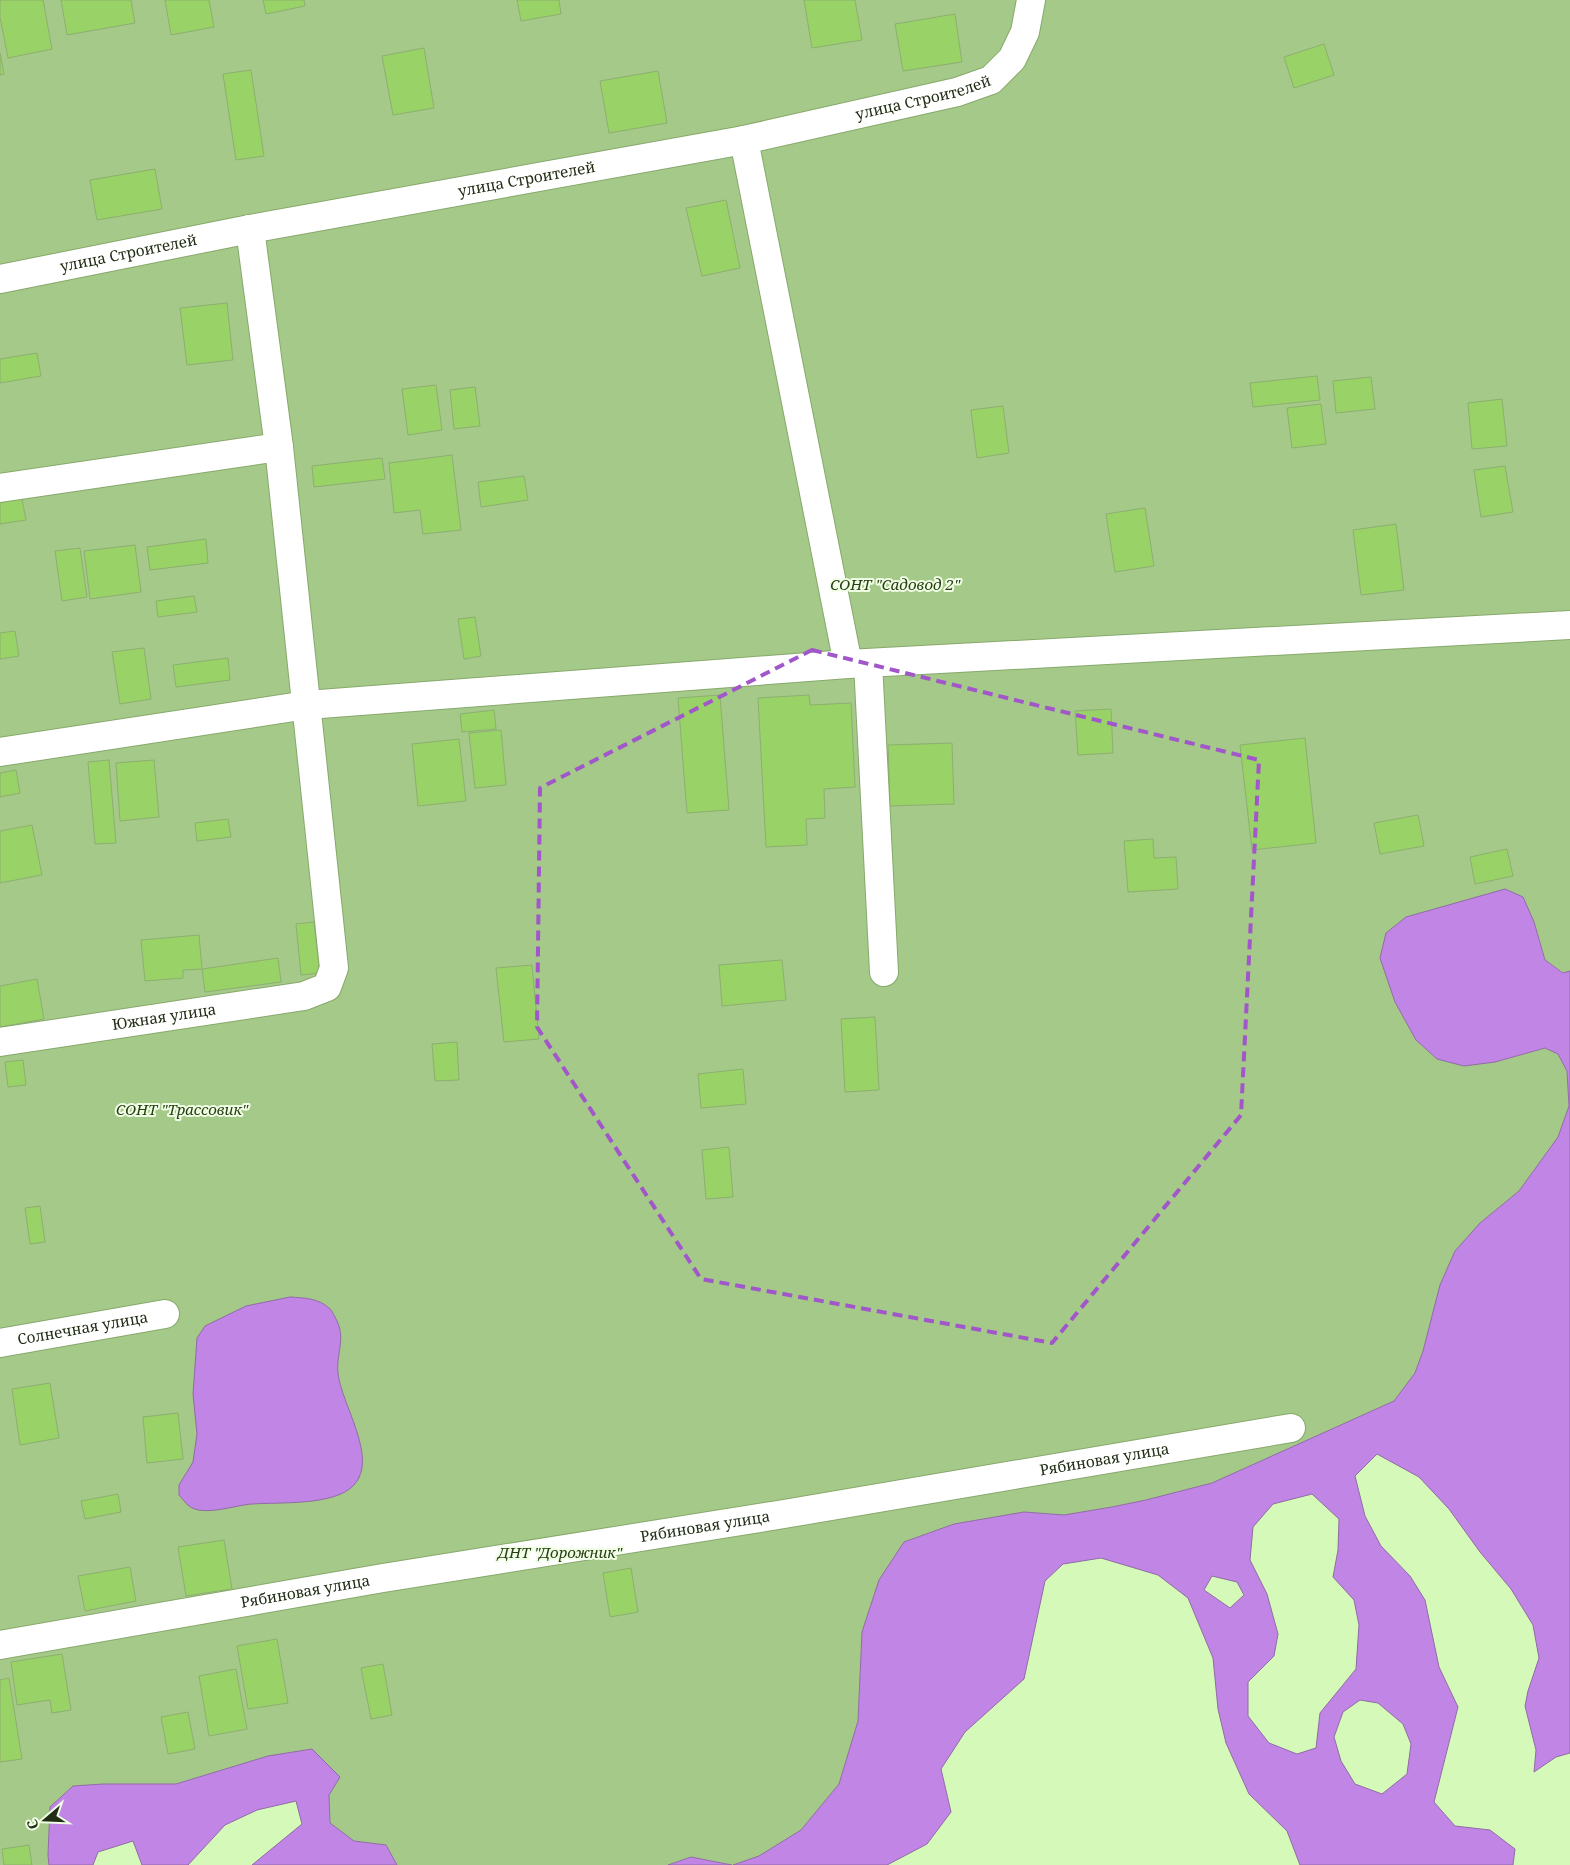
<svg xmlns="http://www.w3.org/2000/svg" width="1570" height="1865" font-family="'Noto Serif',serif">
<style>
.green{fill:#a5c988}
.water{fill:#c185e5;stroke:#916ba7;fill-rule:evenodd}
.building{fill:#99d267;stroke:#8daf71}
.lines{fill:none;stroke-linecap:round;stroke-linejoin:round}
.minor-casing{stroke:#87a96c;stroke-width:30}
.minor{stroke:#fff;stroke-width:28}
.marked{fill:none;stroke:#a157ca;stroke-width:4;stroke-dasharray:10 6;stroke-linejoin:round}
.labels{text-anchor:middle;stroke-width:4;stroke-linejoin:round;paint-order:stroke}
.street-label{font-size:15px;fill:#212e15;stroke:#effee4}
.park-label{font-size:15px;font-style:italic;fill:#283e13;stroke:#effee4}
</style>
<rect width="100%" height="100%" fill="#d4f9b8"/>
<!-- green -->
<path class="green" d="M0,0h1570v971l-6,2 -19,-13 -11,-38 -139,80 21,38 21,19 58,3 50,-14 13,6 9,17 2,35 -11,31 -39,54 -39,32 -57,128 -8,22 -21,28 -182,82 -66,17 -34,7 -48,8 -40,-3 -70,12 -50,18 -42,90 -4,89 -19,63 -38,46 -42,26 -26,9 -42,-8 -23,8h-271l-11,-20 -32,-4 -24,-18 -1,-28 -61,-39 -92,28h-73l-30,2 -23,21 -2,48 1,10h-49z"/>
<!-- water -->
<path class="water" d="M1505,889l18,8 11,25 11,38 18,13 7,-2v782l-14,4 -22,15 2,-22 -11,-44 3,-15 11,-33 -6,-33 -22,-36 -31,-37 -31,-43 -30,-32 -42,-23 -22,22 10,40 16,30 29,30 15,24 14,67 19,40 -24,95 21,24 35,4 25,19 -2,16h-213l-13,-34 -38,-37 -23,-51 -8,-34 -5,-51 -25,-60 -30,-23 -57,-17 -38,6 -18,17 -21,98 -59,53 -24,37 10,43 -24,32 -40,21h-154l26,-9 42,-26 38,-46 19,-63 4,-89 17,-52 25,-38 50,-18 70,-12 40,3 48,-8 34,-7 66,-17 182,-82 21,-28 8,-22 17,-66 15,-34 25,-28 39,-32 39,-54 11,-31 -2,-35 -9,-17 -13,-6 -50,14 -31,4 -27,-7 -21,-19 -21,-38 -15,-44 6,-25 20,-16zM1312,1494l27,25 -1,31 -5,27 21,23 5,25 -3,44 -36,44 -4,35 -19,6 -28,-11 -21,-27v-34l26,-26 4,-22 -11,-40 -17,-34 3,-33 20,-23zM1212,1576l25,6 7,13 -14,13 -26,-18zM1360,1700l18,3 25,21 8,20 -4,30 -25,20 -27,-10 -14,-23 -7,-24 9,-25z
M290,1297c14,1 28,1 39,11 3,2 4,6 6,9 12,21 1,35 3,56 3,31 41,85 16,112 -19,21 -74,17 -102,19 -16,1 -49,13 -63,2 -4,-3 -7,-8 -10,-11v-10l14,-23 4,-28 -4,-40 4,-56 8,-12 41,-20z
M312,1749l28,28 -11,18 1,28 24,18 32,4 11,20h-145l50,-41 -6,-23 -39,9 -32,15 -37,40h-46l-9,-24 -35,11 -5,13h-44l-1,-10 2,-48 23,-21 30,-2h73l92,-28z
M691,1857l41,8h-64z"/>
<!-- building -->
<path class="building" d="M0,0h43l9,49 -44,9 -8,-41z
M61,0h70l4,23 -68,12z
M165,0h44l5,27 -43,8z
M263,0h41l1,6 -39,8z
M517,0h42l2,14 -40,7z
M804,0h51l7,40 -50,8z
M955,14l7,48 -59,9 -8,-47z
M1324,44l10,31 -40,13 -10,-31z
M424,48l10,60 -41,7 -11,-59z
M0,53l4,21 -4,1z
M251,70l13,86 -28,4 -13,-86z
M658,71l9,52 -58,10 -9,-52z
M155,169l7,40 -65,11 -7,-40z
M726,200l14,68 -38,8 -16,-68z
M227,303l6,57 -46,5 -7,-57z
M37,353l4,23 -41,7v-24z
M1317,376l3,24 -67,7 -3,-24z
M1371,377l4,32 -39,4 -3,-32z
M436,385l6,45 -34,5 -6,-46z
M475,387l5,39 -26,3 -4,-39z
M1502,399l5,47 -35,3 -4,-46z
M1321,404l5,40 -34,4 -5,-40z
M1003,406l6,47 -32,5 -6,-48z
M452,455l9,75 -38,4 -3,-24 -26,3 -5,-50z
M382,458l3,21 -71,8 -2,-21z
M1505,466l8,46 -32,5 -7,-47z
M524,476l4,24 -47,7 -3,-25z
M22,499l4,21 -26,4v-22z
M1145,508l9,58 -39,6 -9,-58z
M1396,524l8,66 -43,5 -8,-65z
M206,539l2,24 -58,7 -3,-23z
M135,545l6,47 -51,7 -6,-48z
M80,548l7,49 -25,4 -7,-50z
M194,596l3,16 -39,5 -2,-16z
M475,617l6,39 -17,3 -6,-40z
M15,631l4,25 -19,3v-26z
M144,648l7,51 -31,5 -8,-52z
M228,658l2,22 -54,7 -3,-22z
M720,695l9,115 -42,3 -9,-115z
M809,695l1,10 41,-2 4,84 -31,2 1,29 -19,1 1,26 -41,2 -8,-149z
M1111,709l2,44 -35,2 -3,-44z
M494,710l2,19 -34,3 -2,-18z
M501,730l5,55 -31,3 -6,-55z
M1305,738l11,105 -64,7 -12,-105z
M459,739l7,62 -48,5 -6,-62z
M952,743l2,61 -64,2 -2,-61z
M109,760l7,83 -21,1 -7,-82z
M154,760l5,57 -39,4 -4,-58z
M16,770l4,23 -20,4v-24z
M1418,815l6,31 -44,8 -6,-31z
M228,819l3,18 -34,4 -2,-18z
M32,825l10,50 -42,8v-52z
M1153,839l1,19 22,-1 2,32 -50,3 -4,-51z
M1507,849l6,27 -38,8 -5,-27z
M314,922l6,51 -19,2 -5,-51z
M199,935l3,34 -19,1v8l-38,3 -4,-41z
M278,958l3,24 -76,10 -3,-23z
M782,960l4,40 -64,6 -3,-41z
M532,965l7,74 -35,3 -8,-74z
M37,979l7,40 -44,8v-41z
M875,1017l4,73 -34,2 -4,-73z
M457,1042l2,38 -24,1 -3,-37z
M23,1060l3,25 -18,2 -3,-25z
M743,1069l3,35 -45,4 -3,-34z
M729,1147l4,50 -27,2 -4,-49z
M40,1206l5,36 -15,2 -5,-36z
M50,1383l9,55 -39,7 -8,-56z
M178,1413l5,46 -36,4 -4,-46z
M118,1494l3,18 -36,7 -4,-18z
M224,1540l8,49 -46,7 -8,-49z
M130,1567l6,34 -51,10 -7,-35z
M631,1568l7,44 -28,5 -7,-44z
M277,1639l11,64 -40,6 -11,-63z
M62,1654l9,56 -19,3 -2,-13 -33,5 -6,-43z
M383,1664l9,51 -21,4 -10,-51z
M236,1669l11,60 -38,7 -10,-60z
M9,1678l13,81 -22,3v-82z
M188,1712l7,37 -27,5 -7,-37z
M29,1845l3,20h-28l-2,-16z"/>
<g class="lines">
<defs>
<g id="minor">
<path d="M744,140l104,524"/>
<path id="s1" d="M0,279l250,-50 494,-89 213,-48 34,-12 21,-21 13,-27 6,-32"/>
<path d="M0,488l279,-41"/>
<path d="M868,663l16,309"/>
<path d="M0,752l307,-47 541,-41 722,-39"/>
<path id="s2" d="M0,1042l304,-46 23,-9 7,-19 -55,-521 -29,-218"/>
<path id="s3" d="M0,1343l165,-29"/>
<path id="s4" d="M0,1645l383,-67 395,-63 513,-87"/>
</g>
</defs>
<!-- minor casing -->
<use href="#minor" class="minor-casing"/>
<!-- minor -->
<use href="#minor" class="minor"/>
</g>
<!-- marked area -->
<path class="marked" d="M812,650l447,110 -18,355 -189,228 -351,-64 -164,-252 3,-239z"/>
<g class="labels">
<!-- street labels -->
<g class="street-label">
<text dy="5" stroke="none"><textPath href="#s1" startOffset="941">улица Строителей</textPath></text>
<text dy="5" stroke="none"><textPath href="#s1" startOffset="536">улица Строителей</textPath></text>
<text dy="5" stroke="none"><textPath href="#s1" startOffset="131">улица Строителей</textPath></text>
<text dy="5" stroke="none"><textPath href="#s2" startOffset="166">Южная улица</textPath></text>
<text dy="5" stroke="none"><textPath href="#s3" startOffset="84">Солнечная улица</textPath></text>
<text dy="5" stroke="none"><textPath href="#s4" startOffset="1120">Рябиновая улица</textPath></text>
<text dy="5" stroke="none"><textPath href="#s4" startOffset="715">Рябиновая улица</textPath></text>
<text dy="5" stroke="none"><textPath href="#s4" startOffset="310">Рябиновая улица</textPath></text>
</g>
<!-- park labels -->
<g class="park-label">
<text x="895" y="590">СОНТ "Садовод 2"</text>
<text x="182" y="1115">СОНТ "Трассовик"</text>
<text x="560" y="1558">ДНТ "Дорожник"</text>
</g>
</g>
<!-- north arrow -->
<g transform="translate(45 1820) rotate(251)" stroke="#effee4" stroke-width="4" paint-order="stroke">
<path d="M0-4L9 19L0 12L-9 19Z" fill="#212e15"/>
<text y="-8" font-size="14" font-weight="bold" text-anchor="middle" fill="#212e15">С</text>
</g>
</svg>
